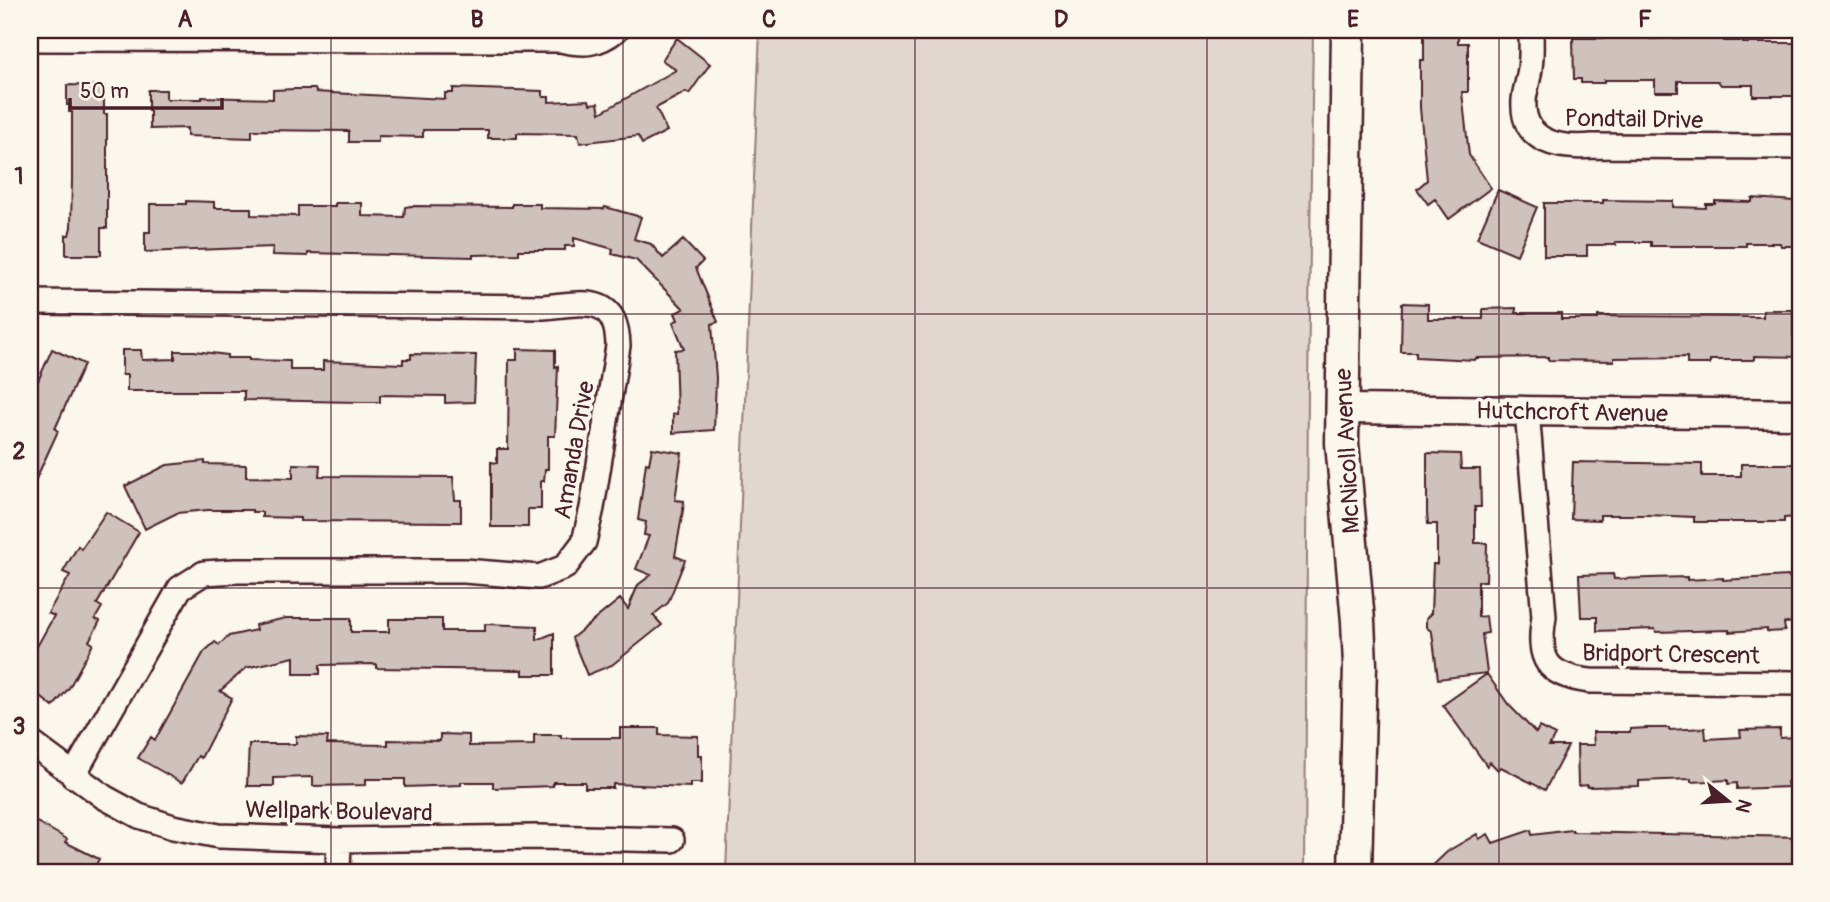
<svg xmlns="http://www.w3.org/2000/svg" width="1830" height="902" font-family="Pangolin,sans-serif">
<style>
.green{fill:#e2d7d0;stroke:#967b7e;stroke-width:2}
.building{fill:#cfc2bc;stroke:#4a1f2b;stroke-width:2}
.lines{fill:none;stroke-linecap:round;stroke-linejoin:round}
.minor-casing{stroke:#4a1f2b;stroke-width:28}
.tertiary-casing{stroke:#4a1f2b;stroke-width:33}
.secondary-casing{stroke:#4a1f2b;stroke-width:37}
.minor{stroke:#fbf7ec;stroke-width:23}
.tertiary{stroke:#fbf7ec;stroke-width:28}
.secondary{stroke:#fbf7ec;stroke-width:32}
.grid{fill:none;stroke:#4a1f2b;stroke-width:2;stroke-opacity:0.55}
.labels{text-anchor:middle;stroke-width:7;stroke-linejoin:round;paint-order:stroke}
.street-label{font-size:24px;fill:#4a1f2b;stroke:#fbf7ec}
.neatline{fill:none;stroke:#4a1f2b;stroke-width:2.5}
.grid-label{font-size:23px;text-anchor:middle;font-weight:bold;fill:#4a1f2b}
</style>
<rect width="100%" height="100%" fill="#fbf7ec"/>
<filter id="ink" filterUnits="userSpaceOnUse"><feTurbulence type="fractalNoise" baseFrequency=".0143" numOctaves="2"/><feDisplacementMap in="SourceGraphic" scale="14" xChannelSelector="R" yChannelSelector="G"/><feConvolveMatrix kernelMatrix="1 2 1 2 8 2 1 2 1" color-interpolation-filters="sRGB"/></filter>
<g filter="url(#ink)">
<!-- green -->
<path class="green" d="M760,30h553l-5,358 -3,484h-579z"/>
<!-- building -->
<path class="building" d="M1424,30h34v13h10v49h-6l7,63 22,33 -42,31 -14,-20 -7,5 -11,-15 10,-9 -7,-72v-48h4z
M1610,35h40v4l74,-3v5h19v2h53v53h-43v-11h-32l-3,-4h-40v11h-23v-12h-51v3h-23v-4h-7l-1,-41h37z
M677,38l33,26 -21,30 -3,-2 -30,16 11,23 -25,13 -4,-8 -58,7 -2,-9 -61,-1v5h-29v-8h-65v7l-45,-1v6h-29v-11l-97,-1v8l-65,-2v-8l-37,1v-18h-2v-21h18v9h36v-2l71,2v-9l22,-1h20l1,3 15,1 114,6v-6h8v-5l90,3v6h6v5l40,-2 1,4 8,-1 2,10 76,-43 -14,-10z
M67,85l37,1v28h3v114h-6v27h-35v-20h3l2,-8 1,-48v-67h-3l1,-7h-3z
M1498,190l39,17 -20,48 -40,-17z
M1752,198l42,3v7l6,1v37h-19l-1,-3h-34v3h-95v-4h-36l1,3h-29v11h-43v-53h59v-3l70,1v6l33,1v-4h9v-3l37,1z
M186,201l28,1v6h37v7l47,1v-10h37v-3h27v13l42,1 1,-10 6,-1 101,1v-3h28v4l64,1 1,-2 36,10 -7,22 17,5 12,14 20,-18 20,21 -7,7 22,54 -6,2 4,54 -2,52 -41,3v-19h4l-2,-64 9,-1 -11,-27 5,-2 -3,-7 9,-4 -48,-49 -24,-6 1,-5 -39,-11v8h-9v4h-46v4l-46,1v2l-165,-4v3l-36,-1 1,-8 -128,5v-20h5v-28h36z
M1402,303l26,1v15h55v-10l33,-1v5h45v6h37v-3l165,1v-7h30v25h7v22l-46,-1v4h-44v4h-23v-7l-73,1v3l-66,-1v-3l-72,1 -1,2 -59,-3v-5h-15z
M52,349l32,15 -29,65 3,2 -28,61v-93z
M517,349l38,1v17l3,-1 -3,70h-7v33h-3l-1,12h-3v28h-13v18h-37v-65l6,1v-14h11l1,-89h8z
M122,350h19l1,10 33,-1v-8h19l33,4v3h22v2l41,1v9h33v-9l80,3v-5h8v-5l65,1 -2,47 -29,1v-7l-65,-1v7h-20l-116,-2v-9h-117v-16h-5z
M652,448l30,5 -7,47 9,1 -1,9 -8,46 10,4 -17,43 -15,12 9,10 -50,40 -25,10 -15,-37 48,-39 8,10 10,-24 13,-10 -15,-6 13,-33 -5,-1 2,-13 -8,-2 8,-57 3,1z
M1427,453l33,1 1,15h19l1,38h-6v36h12l-1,38h-8v36l8,-1 2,17 -6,1 5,39 -49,6 -6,-47 -6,-5v-8l5,-6 2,-49h4v-40h-9l-1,-11z
M205,461v3l41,1v12l47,1v-14l27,1 -1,11 134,1 2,23h6v22l-161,-1v-3l-38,-1v-5h-10v-2h-44l-31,3 -32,16 -20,-43 42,-21z
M1573,462l129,2v12h39v-12h59v53l-16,1v4h-90v-5l-47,-2h-47v5l-29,-1z
M106,512l33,20 -42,72 5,3 -7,12 5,2 -11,20 4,3 -24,44 -16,19 -23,-19v-29l24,-43 -6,-3 22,-38 -7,-3 15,-26 3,3z
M1613,574l1,5 73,-2v3l36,-2v2l65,-4 1,2 10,-1 1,45 -16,1 1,8 -18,1v-3l-38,3v-2l-73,2 -1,-3 -58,2v-14h-16l-2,-42z
M286,618h65v14h38v-13h53v12h43v-7l52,2v14l17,-7v42h-31v-5l-147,-2v-4l-56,1v9h-26v-17l-48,11 -26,23 12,7 -31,60 -3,-2 -16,27 -44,-25 13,-21 4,3 49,-88 11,-10 4,3 10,-9 27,-6 -1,-5z
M1487,674l21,30 28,29 3,-6 16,8 -6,11h19l-23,44 -44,-23 -3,3 -8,-8 -3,4 -44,-61z
M620,728h39v7l39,1v19h4v28h-12v4l-77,-3v4h-28v-6h-32v4l-60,2v-6h-32v3l-56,2v-8h-39v6l-53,1v-9l-39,1v8h-27l2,-42h47v-8l32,1 -1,7 61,1v-5l52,1v-7l29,1v11l65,-1v-10h27v3h59z
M1648,728h21v2l36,-2 1,11 35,-2 -1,-7 40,-1v9l16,-1 2,44 -11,1 1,5 -51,2v-6l-9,1v-4l-37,2v-3l-52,2v5l-51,1v-2l-10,1 -1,-41h17l-1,-13h37v-3z
M30,818l37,21 -2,3 34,17 -7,13h-62z
M1531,830l1,5 40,-5v2l228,5v35h-374l22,-21 29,-17 2,5 9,-5 5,9z"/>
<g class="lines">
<defs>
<path id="minor" d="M1531,30c0,12 1,25 -1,38 -1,11 -5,21 -6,32 -3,43 36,49 69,46l207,1
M30,39l531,1c22,5 37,5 55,-10
M30,302l513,5c39,-3 74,-15 75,39l-26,162 -8,34 -19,25 -26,10 -75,-6h-228l-32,2 -24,15 -107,188
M1527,411l17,206c-7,42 2,59 46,64l210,2
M30,742l74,55 35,19 34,11 46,9 120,4 199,-3 134,3
M338,872l1,-32"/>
<path id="tertiary" d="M1343,409l457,5"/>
<path id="secondary" d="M1348,30l-6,413 16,178 2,44 -5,207"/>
</defs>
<!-- minor casing -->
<use href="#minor" class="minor-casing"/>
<!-- tertiary casing -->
<use href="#tertiary" class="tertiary-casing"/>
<!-- secondary casing -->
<use href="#secondary" class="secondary-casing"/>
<!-- minor -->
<use href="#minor" class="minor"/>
<!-- tertiary -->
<use href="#tertiary" class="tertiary"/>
<!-- secondary -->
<use href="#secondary" class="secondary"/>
</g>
</g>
<!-- grid -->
<path class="grid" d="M331,30v842M623,30v842M915,30v842M1207,30v842M1499,30v842M30,314h1770M30,588h1770"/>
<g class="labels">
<!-- street labels -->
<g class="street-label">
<text transform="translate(1634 119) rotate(1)" y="8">Pondtail Drive</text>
<text transform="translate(1572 412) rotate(1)" y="8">Hutchcroft Avenue</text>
<text transform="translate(574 450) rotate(-80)" y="8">Amanda Drive</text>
<text transform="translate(1347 451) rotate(-93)" y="8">McNicoll Avenue</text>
<text transform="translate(1671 654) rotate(1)" y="8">Bridport Crescent</text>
<text transform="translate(339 811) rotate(1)" y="8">Wellpark Boulevard</text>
</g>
</g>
<!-- margin -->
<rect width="1830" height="902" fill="none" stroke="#fbf7ec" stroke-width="77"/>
<!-- north arrow -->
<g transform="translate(1728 801) rotate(108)" stroke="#fbf7ec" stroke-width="5" paint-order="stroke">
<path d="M0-5L12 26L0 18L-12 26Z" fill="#4a1f2b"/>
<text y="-10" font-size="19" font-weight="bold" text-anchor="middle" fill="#4a1f2b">N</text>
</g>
<!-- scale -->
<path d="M70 98v10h152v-10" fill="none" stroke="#4a1f2b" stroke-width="3.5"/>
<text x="80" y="98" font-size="21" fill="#4a1f2b" stroke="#fbf7ec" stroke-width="5" paint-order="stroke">50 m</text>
<rect x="38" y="38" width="1754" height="826" class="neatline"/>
<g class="grid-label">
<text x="185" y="27">A</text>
<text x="477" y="27">B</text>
<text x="769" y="27">C</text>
<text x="1061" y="27">D</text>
<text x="1353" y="27">E</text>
<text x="1645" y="27">F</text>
<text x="19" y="184">1</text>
<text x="19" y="459">2</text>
<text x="19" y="734">3</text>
</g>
</svg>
